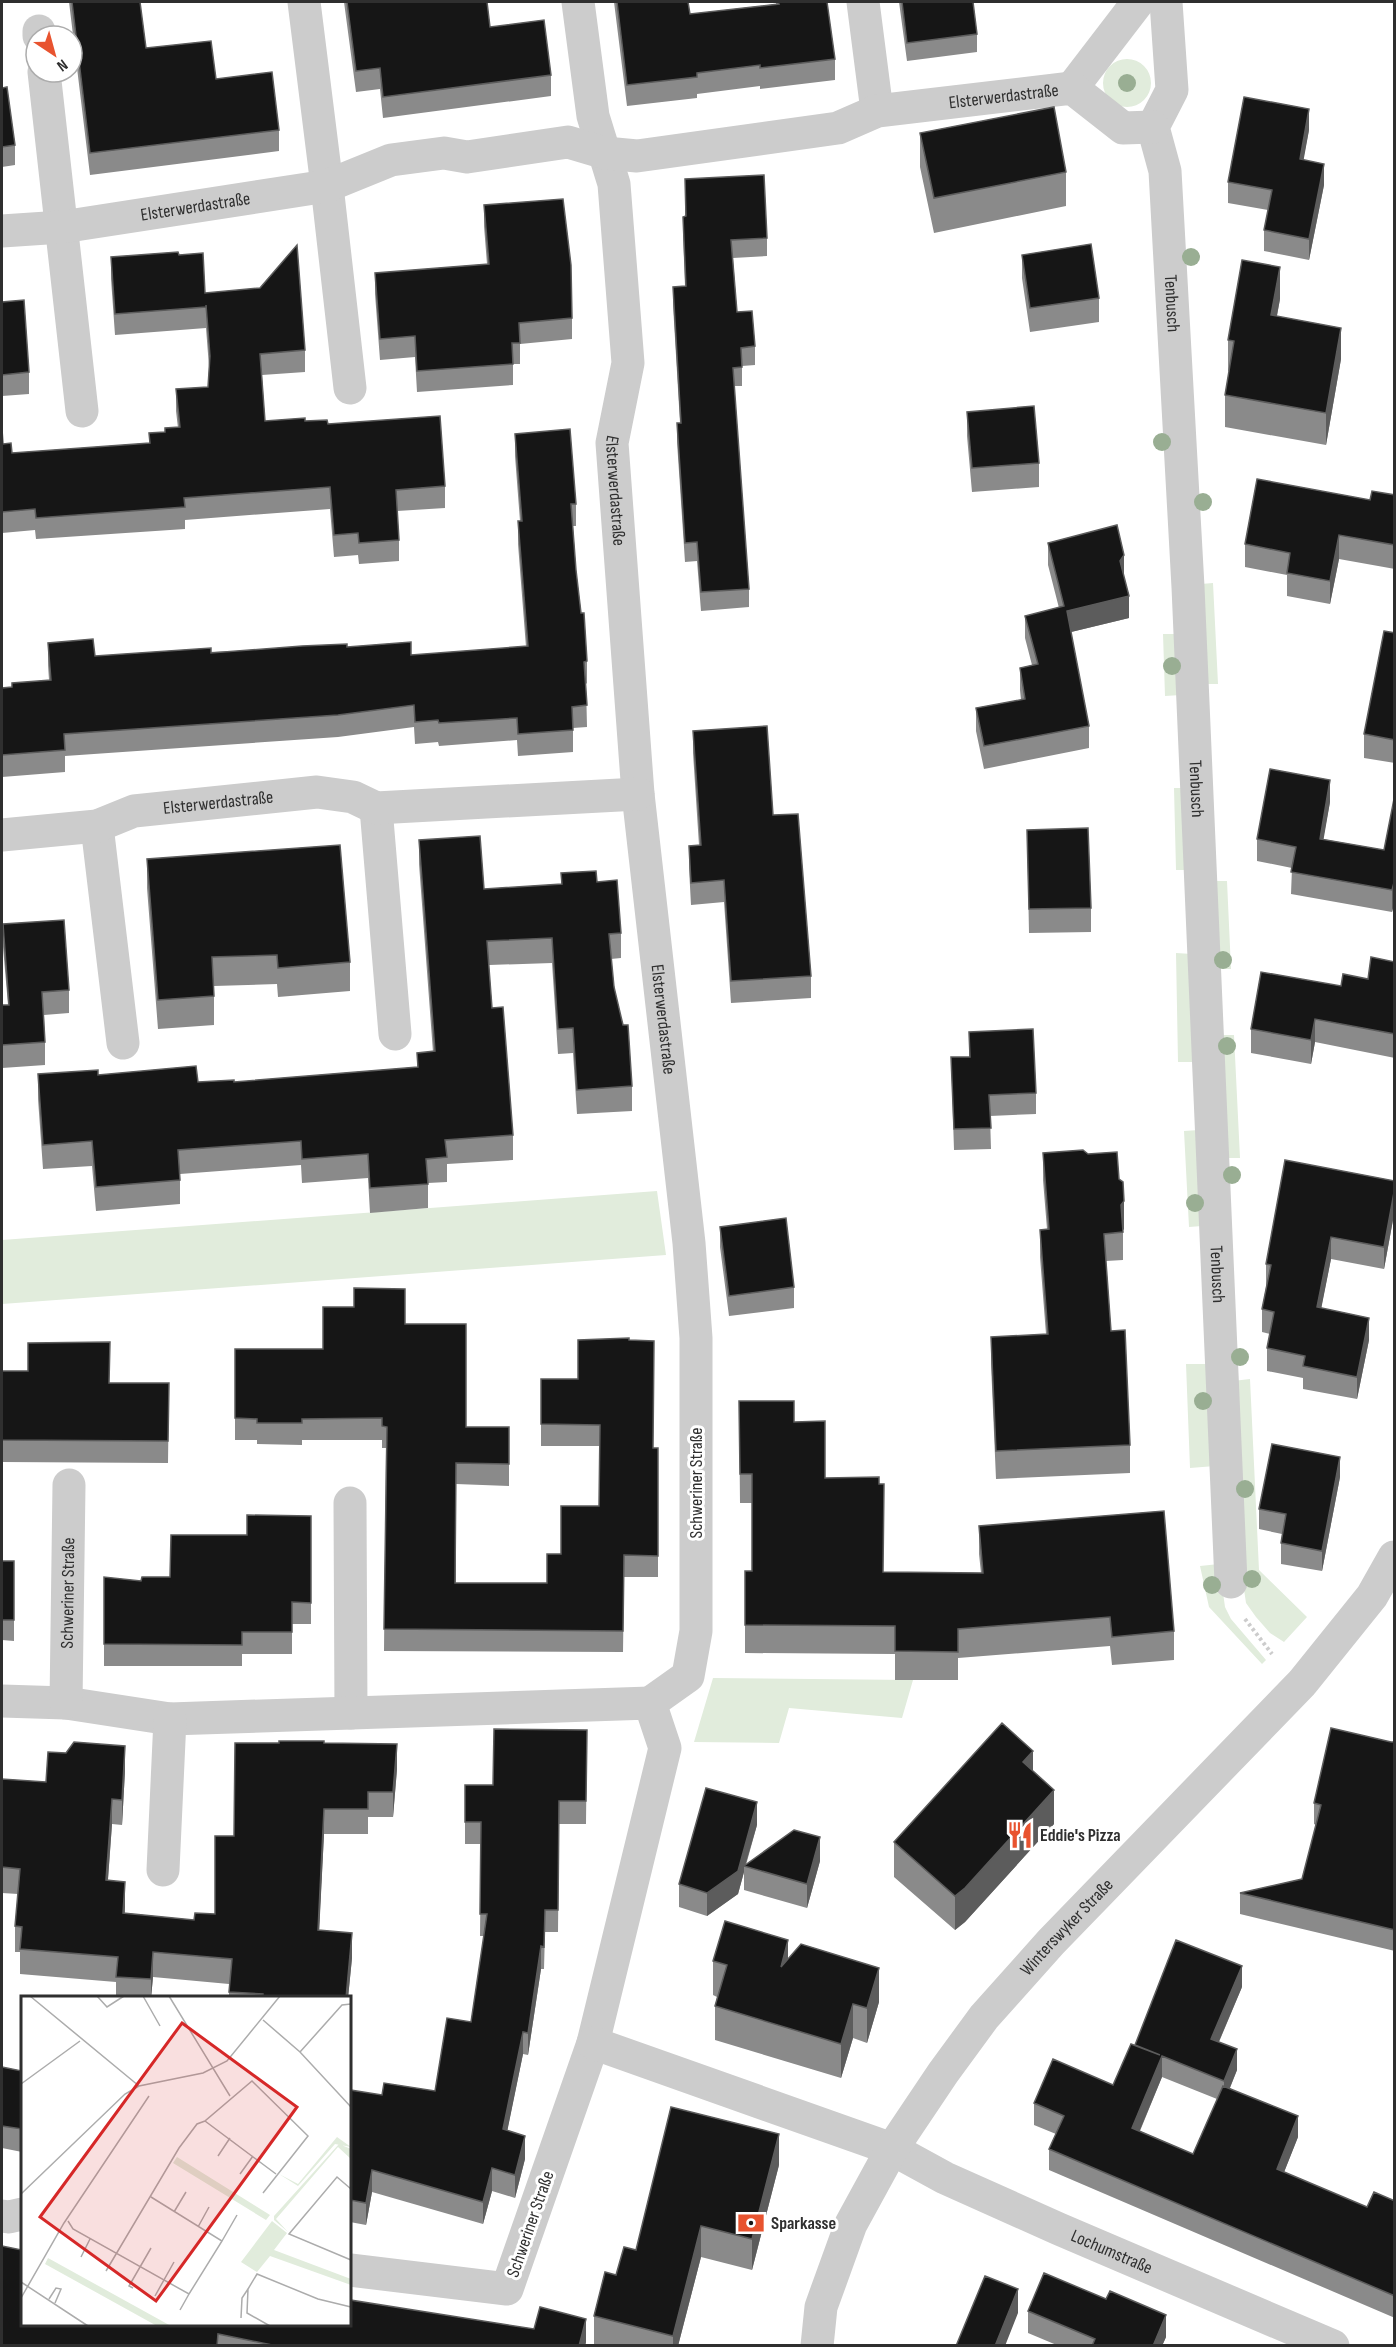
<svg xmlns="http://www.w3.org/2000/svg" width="1396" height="2347" font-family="'Sofia Sans Condensed',sans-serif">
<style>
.green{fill:#e1ecdc}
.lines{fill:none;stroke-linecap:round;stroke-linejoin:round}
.path{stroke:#ccc;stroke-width:4;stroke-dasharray:3 3;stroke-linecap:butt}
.minor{stroke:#ccc;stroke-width:33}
.tree{fill:#99ae93}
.wall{fill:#8a8a8a;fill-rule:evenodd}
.shaded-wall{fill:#5c5c5c}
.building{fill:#161616;stroke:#5c5c5c;stroke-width:1.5}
.labels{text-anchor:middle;stroke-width:6;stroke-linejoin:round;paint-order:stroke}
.street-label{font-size:18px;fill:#2f2f2f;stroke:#fff}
.poi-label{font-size:18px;font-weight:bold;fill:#2f2f2f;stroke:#fff;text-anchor:start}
.inset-road{fill:none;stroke:#acacac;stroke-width:1.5}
.view{fill:#d62828;fill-opacity:0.15;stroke:#d62828;stroke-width:3}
.inset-edge{fill:none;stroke:#2f2f2f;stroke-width:3}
</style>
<rect width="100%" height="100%" fill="#fff"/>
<!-- green -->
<path class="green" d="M1103 83a24 24 0 1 1 48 0a24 24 0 1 1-48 0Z
M1213,583l5,101h-12l-5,-100z
M1163,634h15l3,61 -16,1z
M1174,788h10l4,82h-12z
M1215,881h12l4,88h-15z
M1176,953l16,1 3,108h-17z
M1221,1035h13l6,123h-15z
M1199,1130l3,96 -13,1 -5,-96z
M657,1191l9,64 -664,49v-64z
M1186,1364h22l7,102 -25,2z
M1250,1379l9,191 48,47 -23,25 -14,-9 -14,-16 -10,-14 -6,-41 -7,-181z
M1219,1564l6,43 6,12 35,41 -4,4 -53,-57 -9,-41z
M713,1678l200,2 -11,38 -113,-10 -10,35 -85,-1z"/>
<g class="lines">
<!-- path -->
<path class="path" d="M1245,1619l27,35"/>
<!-- minor -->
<g class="minor">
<path d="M304,2l23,184 23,202"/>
<path id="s1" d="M578,2l15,114 21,68 14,179 -16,80 26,351 51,449 7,95v293l-8,45 -38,27"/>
<path d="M863,2l14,109"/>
<path id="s2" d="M1166,2l6,88 -19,37 12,44 23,416 43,995"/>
<path d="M39,31v5"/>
<path d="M44,72l38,339"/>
<path d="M1072,88l66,-86"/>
<path id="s3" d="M2,231l60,-4 265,-41 64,-26 53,-7 23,4 101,-15 37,11 32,3 201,-28 39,-17 195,-23 51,40 30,-1"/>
<path d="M376,808l19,226"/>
<path d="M97,826l26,217"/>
<path id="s4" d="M2,835l95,-9 37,-15 183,-19 36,5 23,11 262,-14"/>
<path d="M350,1503l1,210"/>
<path d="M2,1701l64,2 104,16 480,-16 15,45 -72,295 -86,246 -157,-19"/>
<path id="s5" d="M66,1703l3,-218"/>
<path d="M163,1870l7,-151"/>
<path id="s6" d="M593,2043l299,106 53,29 114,51 274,117"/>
<path d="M2,2216l7,1 13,-3"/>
<path id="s7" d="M817,2346l4,-39 30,-83 41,-75 51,-76 41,-56 67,-75 251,-259 70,-87 22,-39"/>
</g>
</g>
<!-- trees -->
<g class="tree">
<circle cx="1127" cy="83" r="9"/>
<circle cx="1191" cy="257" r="9"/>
<circle cx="1162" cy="442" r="9"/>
<circle cx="1203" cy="502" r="9"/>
<circle cx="1172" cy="666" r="9"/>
<circle cx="1223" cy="960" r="9"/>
<circle cx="1227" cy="1046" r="9"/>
<circle cx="1232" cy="1175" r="9"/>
<circle cx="1195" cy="1203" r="9"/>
<circle cx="1240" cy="1357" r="9"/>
<circle cx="1203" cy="1401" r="9"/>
<circle cx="1245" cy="1489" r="9"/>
<circle cx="1252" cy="1579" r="9"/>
<circle cx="1212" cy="1585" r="9"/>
</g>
<!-- wall -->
<path class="wall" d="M69,2h71l6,46 70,31 63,51v21l-189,24z
M344,2h143l3,25 61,48v21l-168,22 -3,-29 -24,3z
M614,2h74l2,12 86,-10v-2h51l8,57v21l-75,9v-3l-63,8v4l-70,8z
M899,2h74l4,32v18l-70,9z
M2,88l13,57v20l-13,2z
M1309,130l-6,30 21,25 -15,75 -45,-9v-21l4,-20 -40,-7v-21z
M920,133l146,39v34l-132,27 -14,-66z
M685,179l82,59v18l-34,2 4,54 18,34v19l-13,1v20h-8l15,203v18l-48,4 -4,-50 -12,1 -8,-120v-19h3l-7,-118v-18l12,-1 -2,-51v-18h2z
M484,205l88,113v21l-52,5v20h-7v21l-96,7 -2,-35 -35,3 -5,-66v-21l112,-9 -3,-38z
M179,255l26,38 100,57v22l-43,3 3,46h40l23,3 117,62v22l-48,3 2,29v21l-40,3 -1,-9 -24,2 -4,-48 -145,11v9l-149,10 -1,-9 -33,3v-104l1,15 9,9 137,-10v-10l16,-1 13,-4 -2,-17v-22l32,-2 1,-20 -3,-39 -91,7 -4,-56v-22z
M1022,255l77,43v24l-69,10 -8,-54z
M1280,299l-3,17 64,43 -15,86 -101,-18v-32l4,-24h-1v-31z
M2,302l27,70v22l-27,2z
M967,412l72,51v24l-67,5 -5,-56z
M515,434l61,70v22h-3l3,44 11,91v22l-1,1 1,43 -14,1v24l-55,4 -1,-16 -78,6 -1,-4 -23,2 -1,-17 -76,10 -273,19v16l-63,5v-89l10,-1 37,-7 -1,-15v-22l47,13 252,-9 64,8 115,-8 -8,-103v-23h2l-5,-65z
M1395,495v74l-56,-10 -9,45 -43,-8v-21l-42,-8v-23l125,-44z
M1048,543l76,34 5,41 -58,14 18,94v22l-105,21 -8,-38v-23l45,-8 -1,-10v-22l12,-3 -7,-27v-22l34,-8 -11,-43z
M1395,633v130l-31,-5v-24z
M693,731l80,84 38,161v22l-80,5 -7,-101 -33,3 -2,-37v-22l10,-1 -6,-92z
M1395,794v106l-3,12 -101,-18 1,-26 -35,-7v-22l73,-37 -7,37 61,11z
M1027,830l64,78v24l-62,1z
M419,840l65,49 77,-5v-11l36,9 24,51v25l-10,1 3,28 18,99v25l-55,3 -4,-61 -15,1 -6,-91 -63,2 3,43 21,127v25l-66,4v18l-19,1v25l-58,5 -2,-35 -66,5 -1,-18 -121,9v30l-84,7 -4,-45 -49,3 -5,-70v-25l60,1 100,7h36l183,-15v-14l16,-1 -14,-188z
M147,859l203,103v29l-72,6 -1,-13 -63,2v39l-56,4 -11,-141z
M3,924l66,66v23l-25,2 1,27v23l-43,3v-63h6l-5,-58z
M1395,962v96l-80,-16 -4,22 -60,-11v-24l117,-50z
M969,1032l67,61v21l-46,2 1,33 -37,1 -3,-93h18z
M1043,1153l76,26 5,50 -1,1v30l-17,1 5,70 19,114v28l-134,6 -5,-115v-27l55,-3 -6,-77v-27l7,-1 -4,-49z
M1395,1181v28l-11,60 -53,-10 -10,49 48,32 -12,59 -54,-10v-11l-36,-7v-23l3,-14 -8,-2v-23l4,-22v-23z
M720,1227l74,60v21l-65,8 -9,-69z
M405,1324l61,103h43v59l-53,-2v99h91l14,-29 38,-48 1,-60h-59v-67l112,69h5v129h-34l-1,75 -239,-1 2,-203h-4v-8h-80v5l-45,-1v-4h-22v-91h88z
M2,1371l107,12h60l-1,80 -166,-1z
M739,1401l55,21 31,56 58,94 98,1 -2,-19v-28l195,105v29l-62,5 -2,-19 -152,12v22h-63v-26l-150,-1v-82h7v-68h-12z
M1340,1477l-18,94 -41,-7v-21l1,-9 -23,-5v-20z
M311,1516v108h-19v30h-50v12h-138v-89l37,4 29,-4 77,-42z
M2,1561h12v80l-12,-1z
M587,1730l-1,94h-27l-1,108h-13l-1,37h-3l-13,86 -5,-1 -16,77 18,28 -10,39 -23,-7 -9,33 -111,-32 -6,33 -16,-3v-132l32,5 53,-4 36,-69 13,-86h-4l1,-92h-16v-59h28z
M1391,1742h4v209l-155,-37v-21l62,-14 14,-54 -2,-1v-21z
M324,1743l73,26 -4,48h-25v17h-44l-5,96 33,28 -4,40h-119v-14l-76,-7 -2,21h-35v-16l-96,-8v-22h-5v-26l3,-32 -16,-1v-114l44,3 79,-11 -3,54 -10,-1 -4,56 17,27v6l69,7 21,-6 19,-78z
M1033,1771l21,53 -89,98 -10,8 -61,-53v-35z
M757,1825l-11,40 74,-4 -13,47 -63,-18v-18l-6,22 -31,22 -28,-9v-23z
M788,1959l91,43 -12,41 -14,-5 -12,40 -126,-38v-34l2,-9 -4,-2v-34z
M1242,1987l-23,55 18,28 -7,18 68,49 -14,35 83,35 28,-6v117l-346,-148v-21l7,-15 -22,-9v-22l79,-18 22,-40zM1162,2077l55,22 -24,55 -53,-23z
M2,2067l20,4v81l-20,-4z
M779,2165l-27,105 -51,-13 -23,89h-84v-30l22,-41 20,-25z
M1028,2311l138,26 -4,9h-103l-31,-13z
M22,2325l564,17 -1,4h-583z"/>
<!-- shaded-wall -->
<path class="shaded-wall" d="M1309,109v21l-9,50v-21z
M1324,164v21l-15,75v-21z
M1280,267v32l-9,47v-31z
M1341,328v31l-15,86v-32z
M1339,535v24l-9,45v-23z
M1124,555v22l-4,-16z
M1129,596v22l-62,15v-22z
M1330,780v22l-10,58v-21z
M1395,879v21l-3,12v-22z
M1315,1019v23l-4,22v-24z
M1395,1187v22l-11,60v-22z
M1124,1201v28l-3,3v-27z
M1331,1237v22l-14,71v-23z
M1369,1318v22l-12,59v-22z
M1340,1457v20l-18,94v-20z
M397,1744v25l-4,48v-25z
M125,1746v25l-3,54v-25z
M1033,1751v34l-10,-23z
M1054,1790v34l-89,98 -10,8v-34z
M112,1799v25l-6,81v-25z
M757,1802v23l-12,41h-1v6l-6,22 -31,22v-23z
M324,1809v25l-6,121v-25z
M820,1837v24l-13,47v-24z
M125,1882v25l-2,31v-25z
M352,1933v25l-4,40h-2z
M788,1940v35l-7,-8z
M541,1946v23l-13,86v-22z
M153,1952v25l-2,21v-19z
M1242,1966v21l-31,73v-21z
M879,1968v34l-12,41v-35z
M853,2004v34l-12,40v-34z
M523,2032v22l-20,98v-23z
M1237,2049v21l-13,32v-21z
M1162,2056v21l-30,72v-21z
M1298,2116v21l-21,53v-21z
M779,2134v31l-27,105v-31z
M525,2136v23l-10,39v-23z
M492,2168v23l-9,33v-22z
M372,2170v22l-6,33v-22z
M701,2226v31l-23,89h-5v-10z
M1018,2289v24l-13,33h-10z
M1166,2315v22l-4,9h-9z
M586,2319v23l-1,4h-6z"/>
<!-- building -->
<path class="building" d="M72,2h68l6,46 65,-7 5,38 56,-7 7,58 -189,23z
M347,2h140l3,25 54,-7 7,55 -168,22 -3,-29 -24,3z
M617,2h71l2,12 89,-10 -1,-2h49l8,57 -75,9v-3l-63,8v4l-70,8z
M902,2h71l4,32 -70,9z
M7,87l8,58 -13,2v-59z
M1244,97l65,12 -9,50 24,5 -15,75 -45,-9 8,-40 -44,-8z
M1054,107l12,65 -132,26 -14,-65z
M764,175l3,63 -36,2 6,72 15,-1 3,35 -14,2 1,19 -9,1 16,221 -48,3 -4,-50 -12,1 -8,-120h4l-8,-136 13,-1 -3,-69 3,-1 -1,-37z
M563,199l8,66 1,53 -53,5 1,20h-8l1,21 -96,7 -2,-35 -35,3 -5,-66 114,-9 -5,-59z
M1091,244l8,54 -69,10 -8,-53z
M297,245l8,105 -45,4 5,67 40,-3v3l22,-1 1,4 112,-8 5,70 -49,4 3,50 -40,3 -1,-10 -24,2 -4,-48 -146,11 1,9 -149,11 -1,-9 -33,3v-83l1,15 8,-1 1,10 138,-10 -1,-10 16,-1v-4l15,-1 -4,-38 32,-2 2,-31 -4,-51v2l-91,7 -4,-57 67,-5 1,3 24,-2 2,40 55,-5z
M1242,260l38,7 -9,48 70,13 -15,85 -101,-18 9,-54 -6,-1z
M24,300l5,72 -27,3v-73z
M1034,406l5,57 -67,5 -5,-56z
M570,429l6,75h-5l5,66 5,43h3l3,48 -3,1 3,43 -15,2 1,23 -55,4 -1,-16 -78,5 -1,-3 -23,2 -1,-17 -76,10 -274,19 1,16 -63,5v-67l10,-1v-4l39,-3 -3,-37 45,-4 2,17 116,-8v5l91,-7 45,-2v3l64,-5v13l117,-9 -10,-125h4l-7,-87z
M1257,479l113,21 2,-9 23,4v50l-56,-10 -9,46 -43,-8 3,-20 -45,-9z
M1117,525l7,30 -4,6 9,35 -62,15 22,115 -105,20 -8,-38 49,-9 -5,-31 18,-4 -13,-48 39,-10 -16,-63z
M1384,631l11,2v107l-31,-6z
M767,726l6,89 25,-1 13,162 -80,5 -7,-101 -33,3 -2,-37 12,-1 -8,-114z
M1270,769l60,11 -10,59 64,11 11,-56v85l-3,11 -101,-18 5,-25 -39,-8z
M1088,828l3,80 -62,1 -2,-79z
M480,836l4,53 78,-5 -1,-11 35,-2 1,11 20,-2 4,53 -12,1 5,53 9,38h5l4,61 -55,4 -4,-62 -15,1 -6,-91 -65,3 5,67 11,-1 10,128 -68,5 2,17 -21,2 2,25 -58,4 -2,-34 -66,5 -1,-18 -123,9 2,30 -84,7 -4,-46 -49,4 -5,-71 60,-4v5l98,-9 2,16 36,-2v2l184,-15 -1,-14 18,-2 -16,-211z
M340,845l10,117 -72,6 -1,-13 -65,2 2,39 -56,4 -11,-141z
M64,920l5,70 -27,2 3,50 -43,3v-40h7l-6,-81z
M1371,957l24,5v72l-80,-15 -4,21 -60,-11 10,-57 80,14 2,-12 25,5z
M1033,1029l3,64 -47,2 2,33 -37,1 -3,-72h19l-1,-25z
M1083,1150l5,4 29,-2 2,27 4,3 1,19 -3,4 2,27 -19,2 7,97 14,-1 5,115 -134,6 -5,-114 57,-3 -8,-104 9,-1 -6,-76z
M1285,1160l110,21v6l-11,60 -53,-10 -14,70 52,11 -12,59 -54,-11 2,-10 -38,-8 7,-36 -12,-3 9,-44 -5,-1z
M786,1218l8,69 -65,9 -9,-69z
M354,1288l51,1v35h61v103h43v37l-53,-1 -1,120h92v-29h14v-48h38l1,-81 -59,-1v-45h37v-39l51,-2v2l25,1 -1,107h5v108l-34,-1 -1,76 -239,-2 3,-202 -5,-1v-8l-80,1v4h-45v-4l-22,-1v-69h88v-42h31z
M110,1342l-1,41h60l-1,58 -166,-1v-69h26v-28z
M739,1401h55v21l31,-1v57l54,-1v7h5l-1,88 100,1 -4,-47 185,-15 10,120 -62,6 -2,-20 -152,12v23l-63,-1v-25l-150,-1v-54h7v-97h-12z
M1272,1444l68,13 -18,94 -41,-8 5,-29 -27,-5z
M247,1515l64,1v87l-19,-1v30h-50v13l-138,-1v-67l37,4 1,-4h28l1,-42h76z
M2,1561h12v59h-12z
M1002,1723l31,28 -10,11 31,28 -89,98 -10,8 -61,-54z
M1331,1728l60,14h4v188l-155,-37 62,-14 19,-74 -7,-2z
M494,1729l93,1 -1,71h-27l-1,109h-13l-1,37 -3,-1 -13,87 -5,-1 -20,97 22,7 -10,39 -23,-7 -9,34 -111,-32 -6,33 -16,-3v-110l32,5 2,-12 51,8 12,-73 24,4 16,-108h-7l1,-92h-16v-37h28z
M279,1741h45v2l73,1 -4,48h-25v17h-44l-6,121 34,3 -6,65h-83v-4l-34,-2 3,-33 -79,-7 -2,27 -35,-2 2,-20 -98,-8 2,-22 -7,-1 5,-57 -18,-2v-88l44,3 2,-30 18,1 8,-11 51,4 -3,54 -10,-1 -6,81 19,2 -2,31 71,7 1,-7 20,1v-78h19l1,-93h44z
M706,1788l51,14 -19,69 -31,22 -28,-9z
M794,1830l26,7 -13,47 -63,-18z
M725,1921l63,19 -7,27 20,-23 78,24 -12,40 -14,-4 -12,40 -126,-38 12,-41 -14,-4z
M1176,1940l66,26 -31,73 26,10 -13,32 -62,-25 -30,72 61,26 30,-68 75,30 -21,53 90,38 7,-15 21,9v95l-346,-147 15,-33 -30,-13 19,-44 60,26 18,-41 29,11 -25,-10z
M2,2067l20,4v58l-20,-3z
M671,2107l108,27 -27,105 -51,-13 -28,110 -79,-20 11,-44 11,3 8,-28 12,3z
M2,2246l20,4v75h328v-25l184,29 6,-22 46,12 -7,27h-302l-59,-12 -1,12h-215z
M1044,2273l62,26 4,-8 56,24 -13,31h-61l3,-7 -67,-28z
M985,2276l33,13 -23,57h-39z"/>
<!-- icons -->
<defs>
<symbol id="restaurant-bare" viewBox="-9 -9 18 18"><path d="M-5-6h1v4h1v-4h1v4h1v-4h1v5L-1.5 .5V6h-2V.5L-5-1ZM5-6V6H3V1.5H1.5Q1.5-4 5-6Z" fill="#e8532f" stroke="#fff" stroke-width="2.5" paint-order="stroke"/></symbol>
<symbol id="bank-bare" viewBox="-9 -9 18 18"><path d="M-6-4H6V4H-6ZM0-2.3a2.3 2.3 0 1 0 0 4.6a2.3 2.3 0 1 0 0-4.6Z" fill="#e8532f" stroke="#fff" stroke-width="2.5" paint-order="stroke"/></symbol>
</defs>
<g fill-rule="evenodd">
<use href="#restaurant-bare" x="1001" y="1816" width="38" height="38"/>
<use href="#bank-bare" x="732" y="2204" width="38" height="38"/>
</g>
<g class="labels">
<!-- street labels -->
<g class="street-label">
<text dy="6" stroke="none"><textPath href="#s3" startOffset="1020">Elsterwerdastraße</textPath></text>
<text dy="6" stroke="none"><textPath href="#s3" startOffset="195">Elsterwerdastraße</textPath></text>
<text dy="6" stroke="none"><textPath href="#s2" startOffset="308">Tenbusch</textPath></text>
<text dy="6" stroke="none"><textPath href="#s1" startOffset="495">Elsterwerdastraße</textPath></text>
<text dy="6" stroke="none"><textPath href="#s2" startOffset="794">Tenbusch</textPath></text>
<text dy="6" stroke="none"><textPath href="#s4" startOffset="220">Elsterwerdastraße</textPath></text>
<text dy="6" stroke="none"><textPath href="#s1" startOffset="1026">Elsterwerdastraße</textPath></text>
<text dy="6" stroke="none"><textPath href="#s2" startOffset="1280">Tenbusch</textPath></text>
<text transform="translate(696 1483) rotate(-90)" y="6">Schweriner Straße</text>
<text dy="6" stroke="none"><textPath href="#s5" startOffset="110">Schweriner Straße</textPath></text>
<text dy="6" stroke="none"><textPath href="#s7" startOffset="496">Winterswyker Straße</textPath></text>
<text transform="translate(530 2224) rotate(-71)" y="6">Schweriner Straße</text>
<text dy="6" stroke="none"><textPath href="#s6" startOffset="560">Lochumstraße</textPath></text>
</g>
<!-- poi labels -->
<g class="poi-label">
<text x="1040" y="1841">Eddie's Pizza</text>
<text x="771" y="2229">Sparkasse</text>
</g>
</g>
<!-- overview -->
<g transform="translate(21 1996)">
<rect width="330" height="330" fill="#fff"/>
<path d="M316,141l14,10 -16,-3 -37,42 -19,-12 19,10zM318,148l12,5v10l-13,-12 -62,72 12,13 -14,-12v-4zM156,161l93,58 -4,5 -93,-57zM251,225l15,12 -13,17 77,29v6l-81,-29 -13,16 -16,-10zM27,262l123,68h-14l-112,-62z" fill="#e1ecdc"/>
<path class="inset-road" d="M9,0l109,90M76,0l10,11 17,-11M122,0l17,30M148,0l61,100M242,24l37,32 51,55M279,56l42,-47 9,-1M0,88l59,-43M197,160l12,-18M219,178l13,-18M330,193l-14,-12 -48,57 62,26M242,197l45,-57 -56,-55 -47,40 71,53M0,198l104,-100 14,-8 64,-13 24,-12 53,-65M153,216l12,-20M47,225l5,8 116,65 33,-53 -71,-44M177,231l11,-20M201,245l15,-26M60,261l9,-18M85,275l73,-123 18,-24 8,-3M0,286l67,44M112,292l-4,-2 22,-38M134,300l19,-34M0,302l43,-75 85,-127M28,303l7,-11 5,1 -6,14M159,314l9,-16M220,322l1,-20 6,-9M249,330l-23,-13 1,-24 9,-15 61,25 33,8"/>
<path class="view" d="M161,27l115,84 -141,194 -116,-84z"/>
<rect width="330" height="330" class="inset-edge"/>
</g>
<!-- border -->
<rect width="1396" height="2347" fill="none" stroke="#2f2f2f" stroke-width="6"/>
<!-- north arrow -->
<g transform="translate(54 54) rotate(144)"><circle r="28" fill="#ffffff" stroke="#acacac" stroke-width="1.5"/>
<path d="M0-4.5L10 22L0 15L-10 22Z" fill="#e8532f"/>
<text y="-9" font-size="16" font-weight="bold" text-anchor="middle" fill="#2f2f2f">N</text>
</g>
</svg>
